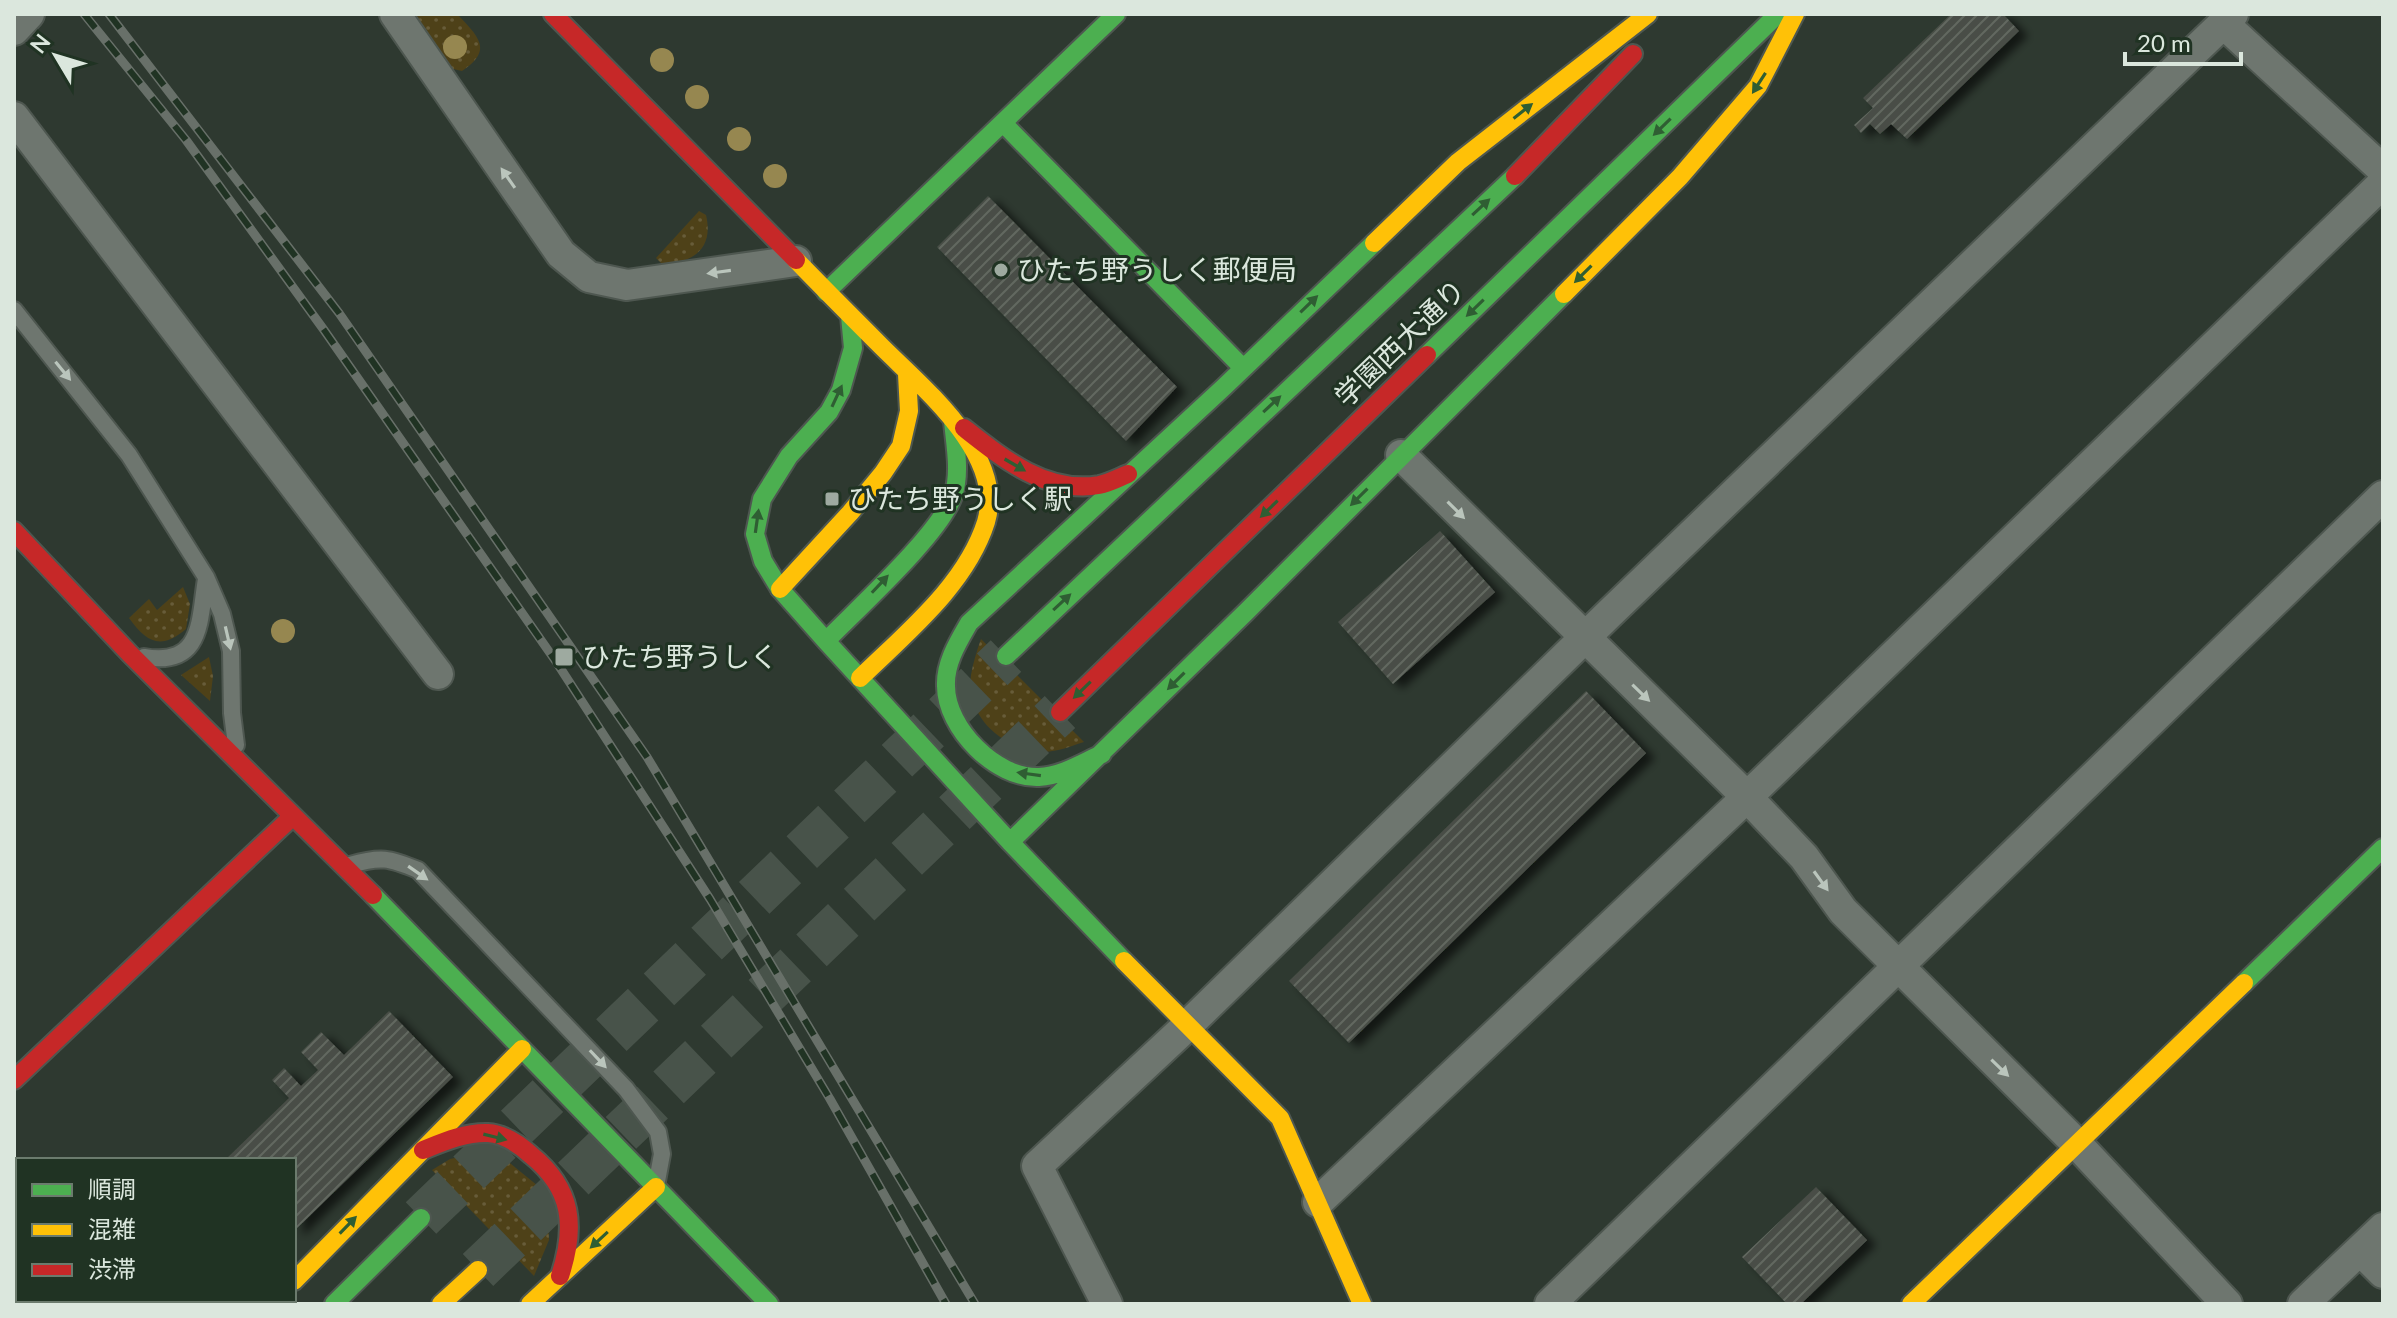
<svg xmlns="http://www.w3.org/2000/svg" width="2397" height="1318" font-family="Lato,'Noto Sans JP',sans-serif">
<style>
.grass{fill:url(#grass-dots)}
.building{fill:url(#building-hatch);filter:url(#shadow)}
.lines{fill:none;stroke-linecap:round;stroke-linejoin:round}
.secondary-tunnel{stroke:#48534a;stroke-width:44;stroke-dasharray:44 22;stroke-linecap:butt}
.lane-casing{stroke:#4e5750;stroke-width:20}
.street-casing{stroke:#4e5750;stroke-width:34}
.fast-casing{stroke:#4e5750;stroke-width:22}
.slow-casing{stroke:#4e5750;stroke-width:22}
.jam-casing{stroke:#4e5750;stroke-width:22}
.lane{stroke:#6e766f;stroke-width:16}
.street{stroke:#6e766f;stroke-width:30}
.fast{stroke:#4caf50;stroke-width:18}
.slow{stroke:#ffc107;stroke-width:18}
.jam{stroke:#c62828;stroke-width:18}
.rail-casing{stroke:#687069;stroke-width:9}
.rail{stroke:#203323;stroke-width:6;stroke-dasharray:18;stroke-linecap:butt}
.tree{fill:#968750}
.oneway{fill:#2f5e33}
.oneway2{fill:#bac5bc}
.poi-dot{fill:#9eaaa0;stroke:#203323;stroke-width:3}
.labels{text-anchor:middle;stroke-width:6;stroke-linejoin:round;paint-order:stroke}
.poi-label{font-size:28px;fill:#dbe7dd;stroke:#203323;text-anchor:start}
.street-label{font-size:28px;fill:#dbe7dd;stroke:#203323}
</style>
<defs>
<pattern id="grass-dots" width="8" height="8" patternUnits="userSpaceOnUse" patternTransform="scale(2)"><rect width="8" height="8" fill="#4e4118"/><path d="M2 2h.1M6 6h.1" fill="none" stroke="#675c39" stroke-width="1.8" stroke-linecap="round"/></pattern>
<pattern id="building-hatch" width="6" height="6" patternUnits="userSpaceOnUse" patternTransform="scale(2)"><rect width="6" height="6" fill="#484e46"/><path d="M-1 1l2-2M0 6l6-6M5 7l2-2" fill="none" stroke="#626860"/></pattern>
<filter id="shadow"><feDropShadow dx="9" dy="5" stdDeviation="4" flood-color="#0009"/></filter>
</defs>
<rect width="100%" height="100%" fill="#2e3930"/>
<!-- grass -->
<path class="grass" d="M405,14h52c21,22 37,36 5,57l-13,-3z
M699,211l7,4c8,34 -13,48 -44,49l-6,-6z
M183,587l7,17 -4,25c-25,21 -39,14 -57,-11l20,-19 8,11z
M981,639l103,103c-16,5 -31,12 -48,9 -38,-6 -70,-36 -65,-76 2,-12 6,-25 10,-36z
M209,657l4,19 -3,25 -29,-26z
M479,1153l26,6 33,27 10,30 1,24 -15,36 -102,-106 18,-11z"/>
<!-- building -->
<path class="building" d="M1951,14h52l16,17 -112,108 -16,-15 -11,10 -10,-10 -9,9 -7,-8 19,-17 -10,-10z
M988,196l189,191 -51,54 -189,-194z
M1440,531l55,61 -102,92 -55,-62z
M1586,691l60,62 -297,290 -60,-62z
M389,1011l64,66 -159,154v-71h-69l64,-62 -17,-18 12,-12 17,18 17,-16 -17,-18 20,-20 23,23z
M1816,1187l51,53 -66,64h-14l-45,-47z
M90,1300h57l4,4h-65z"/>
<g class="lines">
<!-- secondary-tunnel -->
<path class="secondary-tunnel" d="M421,1218l585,-562
M478,1270l582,-558"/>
<defs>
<path id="lane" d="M14,310l115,145 77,122 16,37 9,37 1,62 4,32
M144,657c59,10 55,-36 62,-78
M350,865c31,-9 39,-7 68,5l208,219 32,43 4,22 -5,27"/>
<path id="street" d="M395,14l166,240 28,23 38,8 169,-24
M2224,24l159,146
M14,30l15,-16
M14,117l424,557
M1401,455l346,342 57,60 39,54 234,233 150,160
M1318,1202l429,-405 636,-614
M2360,1250l23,23
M1107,1304l-70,-138 150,-140 422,-412 624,-600
M1550,1304l833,-808
M2303,1304l80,-76"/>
<path id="fast" d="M1004,124l239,244
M826,292l290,-278
M850,316l3,32 -12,42 -12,22 -40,44 -27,43 -7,35 8,27 17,28 46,52 184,201 114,119
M1427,355l351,-341
M826,641c31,-32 114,-107 127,-145 8,-23 2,-52 0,-75
M1006,656l509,-480
M1102,754c-20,9 -40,22 -63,23 -43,2 -93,-49 -93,-91 -1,-23 12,-44 23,-63l255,-236 150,-144
M1010,842l235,-229 319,-319
M373,895l396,409
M2244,983l139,-135
M334,1304l87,-86"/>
<path id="slow" d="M1374,243l84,-81 190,-148
M796,260c28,29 57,58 86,87 41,41 124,108 104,175 -20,63 -80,111 -126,156
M1564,294l116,-117 78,-91 37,-72
M780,589l70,-76 33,-40 18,-27 8,-35 -2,-37
M1124,961l156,157 82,186
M294,1281l228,-232
M441,1304l37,-34
M530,1304l126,-117
M1911,1304l333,-321"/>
<path id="jam" d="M553,14l243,246
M1515,176l118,-122
M964,428c38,30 82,66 135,57 10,-2 19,-7 29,-11
M14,531l116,123 243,241
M1060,712l367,-357
M14,1080l279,-264
M423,1150c20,-8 43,-18 65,-17 16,1 32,12 43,22 42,34 45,72 29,121"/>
</defs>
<!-- lane casing -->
<use href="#lane" class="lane-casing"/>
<!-- street casing -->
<use href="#street" class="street-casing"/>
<!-- fast casing -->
<use href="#fast" class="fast-casing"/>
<!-- slow casing -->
<use href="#slow" class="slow-casing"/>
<!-- jam casing -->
<use href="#jam" class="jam-casing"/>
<!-- lane -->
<use href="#lane" class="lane"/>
<!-- street -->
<use href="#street" class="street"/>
<!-- fast -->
<use href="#fast" class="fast"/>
<!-- slow -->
<use href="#slow" class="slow"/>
<!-- jam -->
<use href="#jam" class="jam"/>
<defs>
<path id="rail" d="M84,14l102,126 138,190 233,333 153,236 120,200 116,205
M109,14l230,299 308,444 328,547"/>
</defs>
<!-- rail casing -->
<use href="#rail" class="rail-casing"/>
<!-- rail -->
<use href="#rail" class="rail"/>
</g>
<!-- trees -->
<g class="tree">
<circle cx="455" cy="47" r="12"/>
<circle cx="662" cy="60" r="12"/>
<circle cx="697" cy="97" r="12"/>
<circle cx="739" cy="139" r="12"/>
<circle cx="775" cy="176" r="12"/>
<circle cx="283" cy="631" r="12"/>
</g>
<!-- one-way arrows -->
<defs><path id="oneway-solid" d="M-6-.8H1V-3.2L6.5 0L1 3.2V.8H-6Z" transform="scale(2)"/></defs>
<g class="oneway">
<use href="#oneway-solid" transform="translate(1759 83) rotate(123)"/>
<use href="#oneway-solid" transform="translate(1523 111) rotate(-38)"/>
<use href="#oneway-solid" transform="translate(1662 127) rotate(136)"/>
<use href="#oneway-solid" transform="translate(1481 207) rotate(-43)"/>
<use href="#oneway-solid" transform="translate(1583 274) rotate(135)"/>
<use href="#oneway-solid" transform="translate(1309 304) rotate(-44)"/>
<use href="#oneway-solid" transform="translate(1475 308) rotate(136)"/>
<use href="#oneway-solid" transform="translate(837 396) rotate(-65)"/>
<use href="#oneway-solid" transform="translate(1272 404) rotate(-43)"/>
<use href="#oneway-solid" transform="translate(1015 465) rotate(30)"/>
<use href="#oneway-solid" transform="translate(1359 497) rotate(135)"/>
<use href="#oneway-solid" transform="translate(1269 509) rotate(136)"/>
<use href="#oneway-solid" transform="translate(757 521) rotate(-82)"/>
<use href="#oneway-solid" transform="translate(880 584) rotate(-47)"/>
<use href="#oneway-solid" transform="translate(1062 602) rotate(-43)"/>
<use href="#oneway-solid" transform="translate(1176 681) rotate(135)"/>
<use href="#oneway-solid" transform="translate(1082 690) rotate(136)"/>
<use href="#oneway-solid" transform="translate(1029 774) rotate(-172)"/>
<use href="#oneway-solid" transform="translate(495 1137) rotate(14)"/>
<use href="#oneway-solid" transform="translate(348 1225) rotate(-46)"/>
<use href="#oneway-solid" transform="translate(599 1240) rotate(137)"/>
</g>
<g class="oneway2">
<use href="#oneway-solid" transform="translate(508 178) rotate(-125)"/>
<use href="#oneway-solid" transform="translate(719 272) rotate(172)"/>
<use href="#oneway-solid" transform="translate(63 371) rotate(51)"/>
<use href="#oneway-solid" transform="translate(1456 510) rotate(45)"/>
<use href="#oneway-solid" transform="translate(228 638) rotate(77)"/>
<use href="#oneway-solid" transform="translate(1641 693) rotate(44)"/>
<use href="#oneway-solid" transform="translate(418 873) rotate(35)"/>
<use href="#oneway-solid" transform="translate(1821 881) rotate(54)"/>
<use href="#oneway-solid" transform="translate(598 1059) rotate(47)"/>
<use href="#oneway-solid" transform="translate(2000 1068) rotate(44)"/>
</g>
<!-- markers -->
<g class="poi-dot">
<circle cx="1001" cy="270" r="8"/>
<rect x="824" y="491" width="16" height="16" rx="4"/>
<rect x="554" y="647" width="20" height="20" rx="4"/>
</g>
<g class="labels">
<!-- poi labels -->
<g class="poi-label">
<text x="1017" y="280">ひたち野うしく郵便局</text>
<text x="848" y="509">ひたち野うしく駅</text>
<text x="582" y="667">ひたち野うしく</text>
</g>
<!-- street labels -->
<g class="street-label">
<text transform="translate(1400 343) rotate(-44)" y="10">学園西大通り</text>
</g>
</g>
<!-- border -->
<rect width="2397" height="1318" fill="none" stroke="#dbe7dd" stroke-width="32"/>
<!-- legend -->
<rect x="16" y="1158" width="280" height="144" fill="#203323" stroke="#6b7b6d" stroke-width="2"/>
<rect x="32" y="1184" width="40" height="12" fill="#4caf50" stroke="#6b7b6d" stroke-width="2"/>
<text x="88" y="1198" font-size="24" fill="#dbe7dd">順調</text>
<rect x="32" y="1224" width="40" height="12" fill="#ffc107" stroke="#6b7b6d" stroke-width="2"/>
<text x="88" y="1238" font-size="24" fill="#dbe7dd">混雑</text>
<rect x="32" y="1264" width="40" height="12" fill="#c62828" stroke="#6b7b6d" stroke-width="2"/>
<text x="88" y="1278" font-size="24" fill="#dbe7dd">渋滞</text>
<!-- north arrow -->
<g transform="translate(56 56) rotate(308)" stroke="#203323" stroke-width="6" paint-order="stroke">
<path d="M0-6L14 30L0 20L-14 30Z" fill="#dbe7dd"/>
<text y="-12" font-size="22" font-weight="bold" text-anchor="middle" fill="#dbe7dd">N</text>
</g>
<!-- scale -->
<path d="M2125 52v12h116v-12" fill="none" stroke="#dbe7dd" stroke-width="4"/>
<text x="2137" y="52" font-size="24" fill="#dbe7dd" stroke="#203323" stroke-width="6" paint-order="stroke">20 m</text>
</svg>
